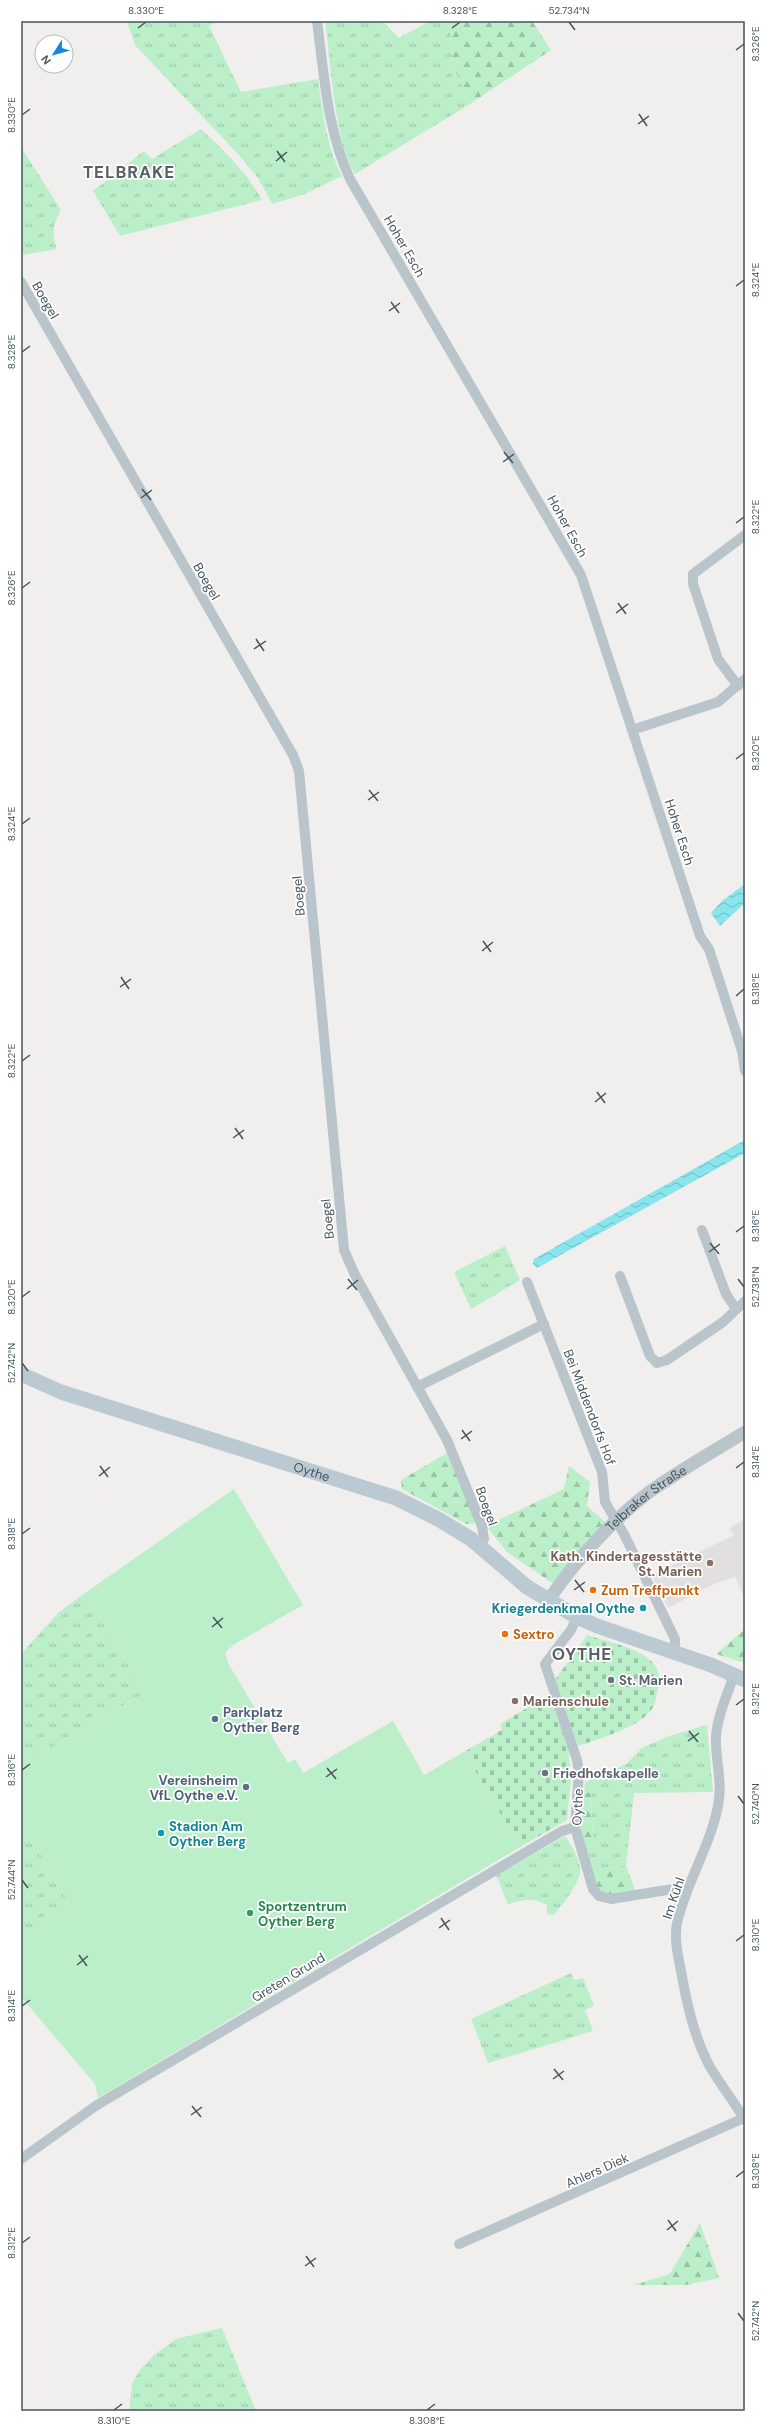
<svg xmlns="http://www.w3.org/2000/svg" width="766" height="2432" font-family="'DM Sans',sans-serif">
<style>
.education{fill:#e2dfe0}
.grass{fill:url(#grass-tufts)}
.forest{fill:url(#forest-firs)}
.cemetery{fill:url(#cemetery-stones)}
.garden{fill:#bbefc9}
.water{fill:url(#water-waves)}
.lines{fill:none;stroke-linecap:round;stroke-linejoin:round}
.minor{stroke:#b9c4cb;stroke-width:10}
.tertiary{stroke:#b9c4cb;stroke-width:13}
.secondary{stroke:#bbc9d2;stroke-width:15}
.ticks{fill:none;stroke:#46545c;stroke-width:1.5}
.education-dot{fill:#8d6e63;stroke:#fff;stroke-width:1.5}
.food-dot{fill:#e8710a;stroke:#fff;stroke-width:1.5}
.culture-dot{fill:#0f9aa8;stroke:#fff;stroke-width:1.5}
.worship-dot{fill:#6b7280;stroke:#fff;stroke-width:1.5}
.service-dot{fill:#5c6f8a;stroke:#fff;stroke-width:1.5}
.leisure-dot{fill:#2e9e5b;stroke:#fff;stroke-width:1.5}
.labels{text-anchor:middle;stroke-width:3.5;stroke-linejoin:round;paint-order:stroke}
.street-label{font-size:13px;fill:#46545c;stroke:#fff}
.education-label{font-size:13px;font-weight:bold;fill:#785e54;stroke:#fff;text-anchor:end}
.food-label{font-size:13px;font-weight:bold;fill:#c56008;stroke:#fff;text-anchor:start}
.culture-label{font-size:13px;font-weight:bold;fill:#0d838f;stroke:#fff;text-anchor:end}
.worship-label{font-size:13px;font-weight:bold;fill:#5b616d;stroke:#fff;text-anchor:start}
.service-label{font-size:13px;font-weight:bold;fill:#4e5e75;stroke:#fff;text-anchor:start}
.leisure-label{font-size:13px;font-weight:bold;fill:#27864d;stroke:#fff;text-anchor:start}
.district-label{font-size:17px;font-weight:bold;letter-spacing:1px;fill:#5b5f63;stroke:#fff}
.neatline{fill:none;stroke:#46545c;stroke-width:1.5}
.ticks-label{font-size:10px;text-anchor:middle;fill:#46545c}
</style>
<defs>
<pattern id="grass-tufts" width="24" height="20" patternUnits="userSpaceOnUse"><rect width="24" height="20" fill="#bbefc9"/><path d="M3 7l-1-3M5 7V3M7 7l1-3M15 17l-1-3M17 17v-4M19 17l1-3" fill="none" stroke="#9ac4a6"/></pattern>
<pattern id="forest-firs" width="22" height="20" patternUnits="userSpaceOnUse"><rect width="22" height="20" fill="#bbefc9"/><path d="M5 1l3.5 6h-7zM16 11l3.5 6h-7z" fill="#9ac4a6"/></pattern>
<pattern id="cemetery-stones" width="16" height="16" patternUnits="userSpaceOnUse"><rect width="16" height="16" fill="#bbefc9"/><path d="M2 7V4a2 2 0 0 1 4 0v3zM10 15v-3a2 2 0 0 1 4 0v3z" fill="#9ac4a6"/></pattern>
<pattern id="water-waves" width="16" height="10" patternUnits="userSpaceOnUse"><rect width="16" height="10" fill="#88e4ed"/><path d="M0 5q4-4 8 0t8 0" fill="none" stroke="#71bbc3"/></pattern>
</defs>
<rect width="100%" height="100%" fill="#f1eeee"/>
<!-- education -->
<path class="education" d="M745,1519v80l-10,-22 -21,7 -46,24 -16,-33 82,-40 -5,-7z"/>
<!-- grass -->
<path class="grass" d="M127,21h91l-9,5 32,66 77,-13c5,34 8,66 24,97l-37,18 -33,10 -14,-26 -21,-25 -102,-108z
M325,21h57l17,17 31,-17h27l-6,4 2,40 17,39 -115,70c-21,-33 -24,-112 -30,-153z
M201,129c23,22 46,43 61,71l-142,36 -27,-45 51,-40 8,8z
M21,147l40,63c-8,15 -10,23 -4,39l-36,6z
M505,1246l15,34 -49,29 -17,-37z
M85,1593l60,100 -124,72v-111l37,-41z
M707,1725l6,67 -79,1 -8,73 -35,5 -9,-30 11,-3 -2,-46 -7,1 1,-11 41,-18 16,-16 27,-12z
M21,1821l50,84 -50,32z
M565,1836c7,9 17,27 15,38 -3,12 -18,31 -26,41l-7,-1v-9c-15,-8 -23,-5 -39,-1l-12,-29z
M571,1973l3,7 9,-2 11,28 -9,4 8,21 -105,32 -17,-44z
M222,2328l34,83h-127l3,-27 7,-13 15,-16 22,-16z"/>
<!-- forest -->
<path class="forest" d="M457,21h75l19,29 -81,54 -17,-39 -2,-41z
M447,1453l31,70 -12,1 -64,-35 -1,-9z
M569,1466l21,16 -3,24 19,17 -54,60 -45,-31 -21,-26 78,-37z
M745,1629v34l-29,-9z
M591,1792l2,46 -11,3 -1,-14 3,-34z
M626,1866l10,26 -21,3 -12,-1 -8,-10 -4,-13z
M700,2223l19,55 -33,7h-53l37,-11z"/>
<!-- cemetery -->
<path class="cemetery" d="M587,1635c20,7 51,12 65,27 9,10 9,19 5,31 -1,5 -2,13 -6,17 -13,18 -53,29 -73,36l-25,-63z
M549,1695l19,49 3,36 -4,40 -47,27 -56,-95 38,-22 -2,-6z"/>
<!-- garden -->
<path class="garden" d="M234,1489l69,116 -70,40 -8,8 4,12 59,98 7,-4 8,14 90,-52 31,54 40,-23 56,95 -422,251 -3,-14 -74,-87v-60l50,-32 -50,-84v-56l124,-72 -60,-100z"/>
<!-- water -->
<path class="water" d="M745,884v19l-25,23 -9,-13 11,-12z
M745,1140v13l-208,115 -4,-4 1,-5z"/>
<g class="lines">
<!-- minor -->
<path class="minor" d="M317,21c7,53 10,109 33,158l231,396 119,361 9,13 33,102 3,20
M21,282l272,473 6,16 45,479 11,25 92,165 35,86 2,13 -4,8
M738,686l-20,-27 -25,-75v-10l52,-39
M632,730l86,-28 27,-23
M702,1230l24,64 10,15
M620,1276l30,80 7,7 10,-3 56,-38 22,-21
M527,1282l75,190 3,30 19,32 51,105v13
M417,1387l127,-63
M577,1617l-6,13 -26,34 32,96 2,12 -4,55 18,62 6,7 12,3 62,-10 14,3
M734,1675c-7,20 -16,40 -18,61 -1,23 7,46 2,70 -8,41 -32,77 -41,117 -3,16 1,33 4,48 6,33 13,66 29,96 11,18 24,35 35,53
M21,2159l76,-54 465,-274 13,-4
M459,2244l285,-126"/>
<!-- tertiary -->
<path class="tertiary" id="s1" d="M548,1601c26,-39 66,-83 104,-111 30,-21 62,-39 93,-58"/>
<!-- secondary -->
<path class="secondary" id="s2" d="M21,1374l40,18 335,106 42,21 33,20 56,48 50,30 20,9 114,39 34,15"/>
</g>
<!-- ticks -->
<path class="ticks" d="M569,22l6,8M138,28l8,-6M452,28l8,-6M736,50l8,-6M639,114l8,12M22,115l8,-6M638,124l11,-8M277,151l8,11M276,161l11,-9M736,286l8,-6M391,302l8,11M389,311l11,-8M22,352l8,-6M504,452l9,11M503,462l11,-8M142,489l9,11M141,498l11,-8M736,523l8,-6M22,588l8,-6M618,603l8,11M616,613l12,-9M256,639l8,12M254,649l12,-8M736,759l8,-6M369,790l9,11M368,800l11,-8M22,824l8,-6M483,941l8,11M482,951l11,-9M121,977l8,12M120,987l11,-8M736,996l8,-7M22,1061l8,-6M597,1092l8,11M595,1102l11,-9M235,1128l8,11M233,1138l11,-8M736,1232l8,-6M710,1243l9,11M709,1252l11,-8M348,1279l9,11M738,1279l6,8M347,1289l11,-9M22,1297l8,-6M22,1363l6,8M462,1430l8,11M461,1439l11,-8M100,1466l8,11M736,1468l8,-6M99,1476l11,-9M22,1534l8,-6M575,1580l9,12M574,1590l11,-8M213,1617l9,11M212,1627l11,-9M736,1705l8,-6M689,1731l9,11M688,1741l11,-8M327,1768l9,11M22,1770l8,-6M326,1777l11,-8M738,1796l6,8M22,1880l6,8M441,1918l8,12M439,1928l11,-8M736,1941l8,-6M79,1955l8,11M77,1965l11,-9M22,2006l8,-6M554,2069l9,11M553,2079l11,-8M192,2106l9,11M191,2115l11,-8M736,2177l8,-6M668,2220l8,11M667,2230l11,-9M22,2243l8,-6M306,2256l8,11M305,2266l11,-8M738,2313l6,8M114,2410l8,-6M427,2410l8,-6"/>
<!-- markers -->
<g class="education-dot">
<circle cx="710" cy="1563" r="4"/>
<circle cx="515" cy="1701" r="4"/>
</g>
<g class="food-dot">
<circle cx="593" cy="1590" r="4"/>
<circle cx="505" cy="1634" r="4"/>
</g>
<g class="culture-dot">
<circle cx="643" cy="1608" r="4"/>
<circle cx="161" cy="1833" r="4"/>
</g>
<g class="worship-dot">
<circle cx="611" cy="1680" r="4"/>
<circle cx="545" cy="1773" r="4"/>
</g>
<g class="service-dot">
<circle cx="215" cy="1719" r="4"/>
<circle cx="246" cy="1787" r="4"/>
</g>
<circle class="leisure-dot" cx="250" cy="1913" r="4"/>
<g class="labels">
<!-- street labels -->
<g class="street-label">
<text transform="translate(405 246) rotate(60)" y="5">Hoher Esch</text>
<text transform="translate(46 300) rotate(60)" y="5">Boegel</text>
<text transform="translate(568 526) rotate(61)" y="5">Hoher Esch</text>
<text transform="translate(207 581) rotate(60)" y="5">Boegel</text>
<text transform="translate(680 832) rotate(72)" y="5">Hoher Esch</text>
<text transform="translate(298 896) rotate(-95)" y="5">Boegel</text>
<text transform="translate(327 1219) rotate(-96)" y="5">Boegel</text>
<text transform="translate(590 1407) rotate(69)" y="5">Bei Middendorfs Hof</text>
<text dy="5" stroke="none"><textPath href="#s2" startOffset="307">Oythe</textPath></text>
<text dy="5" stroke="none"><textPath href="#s1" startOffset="143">Telbraker Straße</textPath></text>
<text transform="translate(487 1506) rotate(70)" y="5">Boegel</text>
<text transform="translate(577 1807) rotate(-88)" y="5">Oythe</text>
<text transform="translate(673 1898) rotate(-71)" y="5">Im Kühl</text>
<text transform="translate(288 1977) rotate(-31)" y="5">Greten Grund</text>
<text transform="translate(597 2170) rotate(-24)" y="5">Ahlers Diek</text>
</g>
<!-- education labels -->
<g class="education-label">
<text x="702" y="1561">Kath. Kindertagesstätte<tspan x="702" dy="15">St. Marien</tspan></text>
<text x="523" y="1706" text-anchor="start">Marienschule</text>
</g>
<!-- food labels -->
<g class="food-label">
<text x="601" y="1595">Zum Treffpunkt</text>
<text x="513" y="1639">Sextro</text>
</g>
<!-- culture labels -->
<g class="culture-label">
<text x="635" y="1613">Kriegerdenkmal Oythe</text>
<text x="169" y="1831" text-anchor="start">Stadion Am<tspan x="169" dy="15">Oyther Berg</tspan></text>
</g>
<!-- worship labels -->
<g class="worship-label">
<text x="619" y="1685">St. Marien</text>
<text x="553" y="1778">Friedhofskapelle</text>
</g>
<!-- service labels -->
<g class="service-label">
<text x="223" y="1717">Parkplatz<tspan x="223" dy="15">Oyther Berg</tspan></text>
<text x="238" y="1785" text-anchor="end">Vereinsheim<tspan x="238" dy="15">VfL Oythe e.V.</tspan></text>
</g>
<!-- leisure labels -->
<g class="leisure-label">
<text x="258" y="1911">Sportzentrum<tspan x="258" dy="15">Oyther Berg</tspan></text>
</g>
<!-- district labels -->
<g class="district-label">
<text x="129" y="178">TELBRAKE</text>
<text x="582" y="1660">OYTHE</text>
</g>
</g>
<!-- border -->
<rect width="766" height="2432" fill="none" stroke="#ffffff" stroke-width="44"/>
<!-- north arrow -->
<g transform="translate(54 54) rotate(233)"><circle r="19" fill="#ffffff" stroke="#b5bbbe"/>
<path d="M0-3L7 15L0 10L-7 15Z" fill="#1787e2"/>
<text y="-6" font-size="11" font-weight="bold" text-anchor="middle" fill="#46545c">N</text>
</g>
<rect x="22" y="22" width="722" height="2388" class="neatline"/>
<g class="ticks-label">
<text x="146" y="14">8.330°E</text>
<text x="460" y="14">8.328°E</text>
<text x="569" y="14">52.734°N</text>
<text transform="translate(755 44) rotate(-90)" y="4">8.326°E</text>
<text transform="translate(11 115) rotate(-90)" y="4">8.330°E</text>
<text transform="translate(755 280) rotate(-90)" y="4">8.324°E</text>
<text transform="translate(11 352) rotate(-90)" y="4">8.328°E</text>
<text transform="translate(755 517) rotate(-90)" y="4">8.322°E</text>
<text transform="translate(11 588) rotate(-90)" y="4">8.326°E</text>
<text transform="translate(755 753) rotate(-90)" y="4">8.320°E</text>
<text transform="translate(11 824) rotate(-90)" y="4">8.324°E</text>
<text transform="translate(755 989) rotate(-90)" y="4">8.318°E</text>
<text transform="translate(11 1061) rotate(-90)" y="4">8.322°E</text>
<text transform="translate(755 1226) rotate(-90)" y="4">8.316°E</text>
<text transform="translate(755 1287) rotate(-90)" y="4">52.738°N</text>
<text transform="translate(11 1297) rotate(-90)" y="4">8.320°E</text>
<text transform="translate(11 1363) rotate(-90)" y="4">52.742°N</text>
<text transform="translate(755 1462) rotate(-90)" y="4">8.314°E</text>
<text transform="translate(11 1534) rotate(-90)" y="4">8.318°E</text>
<text transform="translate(755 1699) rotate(-90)" y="4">8.312°E</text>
<text transform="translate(11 1770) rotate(-90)" y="4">8.316°E</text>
<text transform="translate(755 1804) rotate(-90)" y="4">52.740°N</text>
<text transform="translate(11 1880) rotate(-90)" y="4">52.744°N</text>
<text transform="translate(755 1935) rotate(-90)" y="4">8.310°E</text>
<text transform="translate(11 2006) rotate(-90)" y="4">8.314°E</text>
<text transform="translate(755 2171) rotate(-90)" y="4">8.308°E</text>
<text transform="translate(11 2243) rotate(-90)" y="4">8.312°E</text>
<text transform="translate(755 2321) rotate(-90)" y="4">52.742°N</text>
<text x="114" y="2424">8.310°E</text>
<text x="427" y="2424">8.308°E</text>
</g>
</svg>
